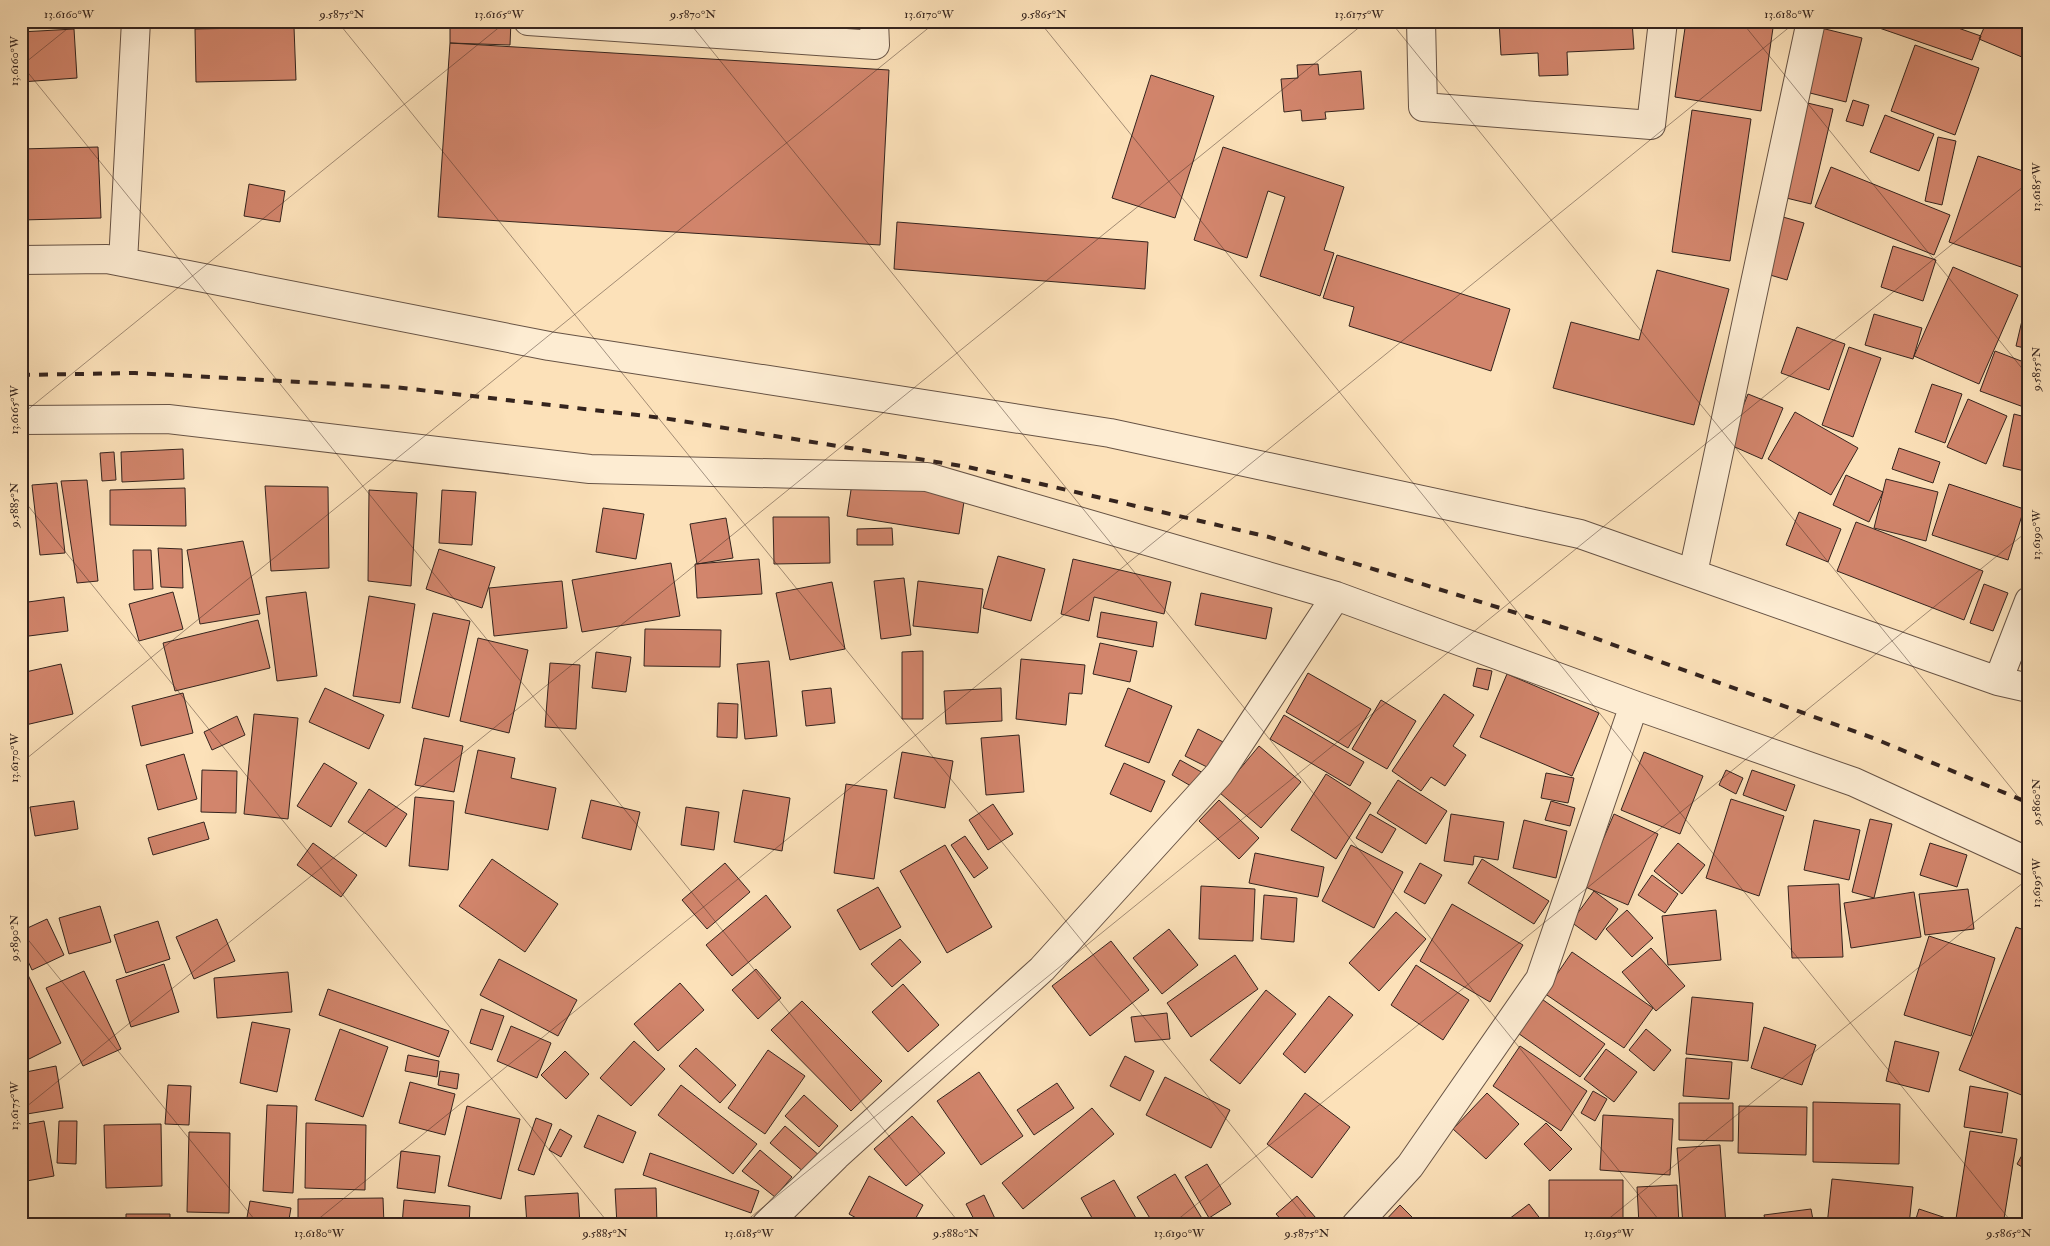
<svg xmlns="http://www.w3.org/2000/svg" width="2050" height="1246" font-family="'IM FELL Double Pica',serif">
<style>
.building{fill:#d2856c;stroke:#35241e}
.lines{fill:none;stroke-linecap:round;stroke-linejoin:round}
.minor-casing{stroke:#675345;stroke-width:30}
.minor{stroke:#fdecd2;stroke-width:28}
.rail{stroke:#35241e;stroke-width:4;stroke-dasharray:9 9;stroke-linecap:butt}
.ticks{fill:none;stroke:#35241e;stroke-width:1;stroke-opacity:0.45}
.neatline{fill:none;stroke:#35241e;stroke-width:2}
.ticks-label{font-size:12px;text-anchor:middle;fill:#35241e}
</style>
<rect width="100%" height="100%" fill="#fce1b9"/>
<filter id="stains"><feTurbulence type="fractalNoise" baseFrequency=".004" numOctaves="4"/><feColorMatrix values="0 0 0 0 .2 0 0 0 0 .09 0 0 0 0 .02 0 0 0 .5 -.17"/></filter>
<radialGradient id="worn" r=".72"><stop offset=".6" stop-color="#630" stop-opacity="0"/><stop offset="1" stop-color="#630" stop-opacity=".3"/></radialGradient>
<!-- building -->
<path class="building" d="M450,21h61l-1,24 -60,-2z
M1185,21h180v2z
M1499,21h133l2,28 -67,3 1,23 -29,1 -1,-23 -37,2z
M1686,21h88l-13,90 -86,-14z
M1859,21h79l43,15 -9,24z
M1987,21h42v39l-50,-21z
M294,27l2,53 -100,2 -1,-53z
M1817,27l45,11 -16,64 -44,-11z
M74,29l3,49 -56,4v-50z
M450,43l439,27 -9,175 -442,-28z
M1915,45l64,23 -24,67 -64,-24z
M1318,64l1,11 42,-4 3,38 -39,3 1,7 -24,2 -1,-11 -17,2 -3,-33 17,-1 -1,-13z
M1151,75l63,21 -39,122 -63,-20z
M1853,100l16,5 -6,21 -17,-5z
M1799,101l34,8 -22,95 -33,-8z
M1692,110l59,9 -21,142 -58,-9z
M1885,115l49,19 -15,37 -49,-19z
M1938,137l18,4 -14,64 -17,-4z
M98,147l3,71 -80,2v-71z
M1223,147l121,40 -20,63 10,3 -14,43 -60,-20 25,-79 -17,-6 -21,67 -53,-18z
M1978,156l51,17v71l-8,23 -72,-25z
M1831,167l119,48 -16,40 -119,-48z
M249,184l36,7 -5,31 -36,-6z
M1776,215l28,8 -17,57 -27,-8z
M897,222l251,20 -3,47 -251,-20z
M1893,246l43,14 -13,41 -42,-14z
M1337,255l173,54 -19,62 -142,-45 5,-19 -31,-9z
M1953,267l65,28 -39,89 -65,-28z
M1657,270l72,19 -35,136 -141,-37 18,-66 68,18z
M2028,295h1v54l-13,-3z
M1874,314l48,14 -9,31 -48,-14z
M1797,327l48,17 -16,46 -48,-17z
M1849,347l32,11 -28,79 -31,-12z
M1995,351l34,13v45l-49,-18z
M1932,384l30,10 -17,49 -30,-11z
M1748,394l35,14 -21,51 -34,-15z
M1968,399l39,17 -21,48 -39,-17z
M1795,412l63,36 -27,47 -63,-36z
M2014,414l15,4v54l-26,-6z
M1899,448l41,14 -7,21 -41,-14z
M183,449l1,30 -62,3 -1,-30z
M114,452l2,28 -14,1 -2,-28z
M1846,475l37,17 -14,30 -36,-17z
M853,477l112,18 -6,39 -112,-18z
M1886,479l52,13 -12,49 -52,-13z
M87,480l11,101 -21,2 -16,-102z
M57,483l8,70 -25,2 -8,-70z
M1949,484l75,25 -16,51 -76,-25z
M265,486l63,1 1,81 -58,3z
M185,488l1,38 -76,-1v-35z
M369,490l48,3 -6,93 -43,-5z
M442,490l34,2 -4,53 -33,-2z
M603,508l41,6 -8,45 -40,-7z
M1799,512l42,17 -13,33 -42,-17z
M773,517h56l1,46 -56,1z
M726,518l7,40 -36,6 -7,-40z
M1856,522l127,49 -19,49 -127,-49z
M892,528l1,17h-36v-16z
M243,541l17,73 -60,10 -13,-74z
M158,548l24,1 1,39 -22,-1z
M439,549l56,18 -13,41 -56,-19z
M133,550h18l2,39 -19,1z
M998,556l47,13 -14,52 -48,-13z
M759,559l3,35 -65,4 -2,-34z
M1073,559l98,23 -7,32 -70,-17 -5,24 -28,-7z
M671,563l9,53 -98,16 -10,-52z
M904,578l7,57 -30,4 -7,-58z
M562,581l5,47 -73,8 -5,-48z
M918,581l65,8 -5,44 -65,-7z
M832,582l13,67 -55,11 -14,-67z
M1984,584l24,9 -15,38 -23,-8z
M173,592l10,37 -44,12 -10,-37z
M306,592l11,84 -40,5 -11,-84z
M1201,593l71,15 -6,31 -71,-14z
M369,596l46,8 -15,99 -47,-7z
M64,597l4,34 -47,6v-34z
M1101,612l56,10 -4,25 -56,-10z
M433,613l37,8 -21,96 -37,-9z
M258,620l12,48 -95,23 -12,-48z
M645,629l76,1 -1,37 -76,-1z
M478,638l50,12 -19,83 -49,-12z
M1100,643l37,8 -7,31 -37,-8z
M923,651v68h-21v-67z
M596,652l35,5 -5,35 -34,-4z
M1021,659l64,6 -3,29 -13,-1 -3,32 -50,-6z
M769,661l8,75 -32,3 -8,-75z
M550,663l30,2 -4,64 -31,-2z
M61,664l12,50 -52,12v-53z
M1477,668l15,3 -4,19 -15,-4z
M1308,673l63,36 -23,39 -62,-36z
M1507,674l92,39 -27,63 -92,-39z
M325,688l59,27 -15,34 -60,-27z
M831,688l4,35 -29,3 -4,-35z
M1001,688l1,33 -56,3 -2,-33z
M1128,688l44,18 -23,57 -44,-17z
M183,693l10,40 -52,13 -9,-40z
M1444,694l30,21 -21,31 13,9 -21,31 -14,-9 -10,14 -29,-20z
M1381,700l35,21 -29,48 -35,-20z
M718,703l20,1 -1,34 -20,-1z
M254,714l44,4 -10,101 -44,-5z
M1284,715l80,47 -14,24 -80,-47z
M237,716l8,19 -33,15 -8,-18z
M1198,729l27,14 -14,26 -26,-13z
M1019,735l5,57 -38,3 -5,-57z
M424,738l39,8 -9,46 -39,-7z
M1259,746l42,36 -40,46 -41,-35z
M478,750l37,8 -4,20 45,10 -8,42 -83,-17z
M902,752l51,9 -8,47 -51,-10z
M1644,752l59,24 -23,58 -59,-24z
M184,754l13,45 -39,11 -12,-45z
M1180,760l25,14 -9,15 -24,-14z
M324,763l33,20 -26,44 -34,-21z
M1124,763l41,18 -14,31 -41,-18z
M202,770l35,1 -1,42 -35,-1z
M1726,770l17,8 -7,16 -17,-9z
M1752,770l43,15 -9,26 -43,-16z
M1546,773l28,5 -6,25 -27,-5z
M1326,774l45,29 -35,56 -45,-29z
M1398,780l49,31 -21,33 -49,-31z
M846,784l41,6 -13,89 -40,-6z
M369,789l38,25 -21,33 -38,-25z
M743,790l47,8 -8,53 -48,-9z
M21,793l5,27 -5,1z
M415,797l39,4 -6,69 -39,-4z
M1731,799l53,17 -25,80 -53,-18z
M591,800l49,12 -9,38 -49,-12z
M1219,800l40,38 -20,21 -40,-38z
M74,801l4,28 -43,7 -5,-29z
M1551,801l24,7 -5,18 -25,-6z
M993,804l20,30 -25,16 -19,-30z
M686,807l33,5 -5,38 -33,-5z
M1370,814l26,15 -14,24 -26,-15z
M1451,814l53,8 -6,38 -24,-4 -1,9 -29,-4z
M1614,814l44,20 -30,71 -45,-19z
M1870,819l22,5 -18,74 -22,-6z
M1524,820l43,11 -11,47 -43,-10z
M1814,820l46,10 -11,50 -45,-10z
M204,822l5,17 -56,16 -5,-17z
M965,836l23,32 -14,10 -23,-33z
M313,843l44,32 -16,22 -44,-32z
M1678,843l27,22 -23,29 -28,-23z
M1930,843l37,12 -10,32 -37,-12z
M945,845l47,82 -45,26 -47,-82z
M1351,845l52,27 -29,56 -52,-27z
M1255,853l69,14 -6,30 -69,-14z
M492,859l66,45 -33,48 -66,-46z
M1482,859l67,42 -15,23 -66,-41z
M725,863l25,29 -43,37 -25,-29z
M1420,863l22,12 -17,29 -21,-12z
M1652,875l26,19 -13,19 -27,-18z
M1839,884l4,73 -51,1 -4,-72z
M1201,886l54,3 -2,52 -54,-2z
M878,887l23,40 -41,23 -23,-40z
M1968,889l6,40 -49,6 -6,-41z
M1594,891l24,18 -22,31 -25,-18z
M1914,892l7,45 -70,11 -7,-45z
M766,895l25,32 -59,49 -26,-31z
M1264,895l33,3 -3,44 -33,-3z
M1452,904l71,41 -33,57 -70,-41z
M100,906l11,36 -42,12 -10,-36z
M1627,910l26,28 -21,19 -26,-28z
M1716,910l5,50 -53,5 -6,-49z
M1396,912l30,27 -47,52 -30,-28z
M47,919l17,36 -32,15 -11,-24v-15z
M217,919l18,42 -41,18 -18,-42z
M158,921l12,38 -44,14 -12,-38z
M2016,927l13,5v96l-5,11 5,1v58l-70,-28z
M1169,929l29,36 -36,29 -29,-36z
M1929,936l66,22 -24,78 -67,-21z
M900,939l21,23 -29,25 -21,-23z
M1111,941l38,49 -59,46 -38,-50z
M1651,948l34,38 -29,25 -34,-39z
M1572,952l81,56 -29,40 -80,-55z
M1235,955l23,34 -67,48 -24,-34z
M499,959l78,41 -19,36 -78,-41z
M164,964l15,48 -48,15 -15,-47z
M1416,965l53,35 -26,40 -52,-35z
M756,969l25,29 -23,21 -26,-29z
M84,971l37,78 -38,17 -37,-78z
M288,972l4,40 -75,6 -3,-40z
M28,975l33,68 -40,20v-85z
M680,983l24,27 -46,41 -24,-27z
M903,984l36,41 -31,27 -36,-40z
M328,989l121,42 -10,26 -120,-42z
M1266,990l30,24 -56,70 -30,-24z
M1329,996l24,19 -48,58 -22,-19z
M1539,997l66,47 -25,33 -65,-46z
M1692,997l61,6 -5,58 -62,-7z
M802,1001l80,80 -31,30 -80,-81z
M481,1009l23,7 -12,34 -22,-7z
M1167,1013l3,26 -35,3 -4,-25z
M252,1022l38,7 -13,63 -37,-9z
M511,1026l40,17 -14,35 -40,-17z
M1764,1027l52,18 -14,40 -51,-17z
M340,1029l48,18 -25,70 -48,-17z
M1646,1029l25,21 -17,21 -25,-21z
M634,1041l31,28 -34,37 -31,-28z
M1895,1041l44,11 -10,40 -43,-11z
M1520,1046l67,45 -26,40 -68,-45z
M696,1048l40,37 -16,18 -41,-37z
M1606,1049l31,23 -23,30 -30,-23z
M768,1050l37,26 -40,58 -37,-26z
M565,1051l24,23 -23,25 -25,-24z
M408,1055l31,6 -2,16 -32,-6z
M1125,1056l29,15 -14,30 -30,-15z
M1686,1058l46,4 -3,37 -46,-3z
M56,1066l7,42 -42,7v-42z
M440,1071l19,3 -2,15 -19,-4z
M979,1072l44,64 -42,29 -44,-64z
M1165,1077l65,33 -19,38 -65,-33z
M410,1082l45,12 -10,41 -46,-12z
M1057,1083l17,25 -40,27 -17,-25z
M168,1085l23,1 -2,39 -24,-1z
M681,1085l76,59 -24,30 -75,-59z
M1970,1086l38,7 -6,40 -38,-6z
M1593,1091l14,8 -12,22 -14,-8z
M1305,1093l45,34 -38,51 -45,-34z
M1487,1093l32,31 -33,35 -33,-30z
M804,1095l34,31 -19,21 -34,-31z
M1813,1102l87,2 -1,60 -86,-2z
M1679,1103h54v38l-54,-1z
M267,1105l30,1 -4,87 -30,-2z
M467,1106l53,13 -19,80 -53,-13z
M1739,1106l68,1 -1,48 -68,-2z
M1092,1108l22,26 -91,75 -21,-26z
M598,1115l38,17 -13,31 -39,-16z
M1603,1115l70,4 -3,56 -70,-5z
M912,1116l33,37 -39,33 -32,-37z
M536,1118l16,6 -18,51 -16,-5z
M44,1121l10,55 -33,6v-57z
M59,1121h18l-1,43 -19,-1z
M306,1123l60,2 -1,65 -60,-2z
M1546,1123l26,26 -22,22 -26,-27z
M161,1124l1,62 -56,2 -2,-63z
M785,1126l35,30 -15,17 -35,-30z
M560,1129l12,7 -11,21 -12,-7z
M1970,1131l47,8 -14,86h-48z
M189,1132l41,1 -1,80 -42,-1z
M2029,1143v28l-12,-7z
M1720,1145l6,80h-43l-6,-77z
M760,1150l32,27 -17,20 -33,-26z
M401,1151l39,5 -5,37 -38,-5z
M650,1153l109,38 -8,22 -108,-38z
M1207,1164l24,40 -22,14 -24,-41z
M1175,1174l31,51h-52l-17,-28z
M869,1176l54,29 -11,20h-43l-20,-11z
M1832,1179l81,8 -4,38h-82z
M1114,1180l26,45h-44l-15,-27z
M1549,1180h74v45h-74z
M1677,1185l2,40h-40l-2,-38z
M656,1188l1,37h-40l-2,-36z
M578,1193l2,32h-53l-2,-29z
M984,1195l14,30h-21l-11,-21z
M1297,1196l25,29h-36l-10,-11z
M383,1198l1,27h-86v-26z
M404,1200l66,6 -1,19h-67z
M250,1201l41,7 -3,17 -42,-2z
M1529,1204l16,21h-44z
M1400,1205l20,20h-39z
M1811,1209l3,16h-48l-2,-10z
M1919,1209l33,11 -2,5h-36z
M126,1214h44v11h-44z"/>
<g class="lines">
<defs>
<path id="minor" d="M528,21l347,24 -1,-24
M1421,21l2,86 228,18 12,-104
M21,260l86,-1 442,87 561,87 470,101 418,147 31,7
M123,262l13,-241
M21,420l147,-1 422,50 337,8 409,119 298,109 220,77 175,80
M1693,573l118,-552
M1998,681l31,-80
M766,1225l70,-69 206,-187 177,-195 117,-178
M1356,1225l54,-59 130,-187 94,-274"/>
</defs>
<!-- minor casing -->
<use href="#minor" class="minor-casing"/>
<!-- minor -->
<use href="#minor" class="minor"/>
<!-- rail -->
<path class="rail" d="M21,375l114,-2 259,14 269,31 305,49 301,70 306,94 298,107 156,65"/>
</g>
<!-- ticks -->
<path class="ticks" d="M337,21l975,1204M688,21l975,1204M1039,21l975,1204M1390,21l639,789M1741,21l288,356M21,64l940,1161M21,66l56,-45M21,415l486,-394M21,497l589,728M21,763l916,-742M21,931l238,294M21,1111l1346,-1090M311,1225l1486,-1204M741,1225l1288,-1043M1171,1225l858,-695M1601,1225l428,-347"/>
<!-- margin -->
<rect width="2050" height="1246" fill="none" stroke="#fce1b9" stroke-width="55"/>
<rect x="28" y="28" width="1994" height="1190" class="neatline"/>
<g class="ticks-label">
<text x="69" y="18">13.6160°W</text>
<text x="342" y="18">9.5875°N</text>
<text x="499" y="18">13.6165°W</text>
<text x="693" y="18">9.5870°N</text>
<text x="929" y="18">13.6170°W</text>
<text x="1044" y="18">9.5865°N</text>
<text x="1359" y="18">13.6175°W</text>
<text x="1789" y="18">13.6180°W</text>
<text transform="translate(14 61) rotate(-90)" y="4">13.6160°W</text>
<text transform="translate(2036 187) rotate(-90)" y="4">13.6185°W</text>
<text transform="translate(2036 369) rotate(-90)" y="4">9.5855°N</text>
<text transform="translate(14 410) rotate(-90)" y="4">13.6165°W</text>
<text transform="translate(14 505) rotate(-90)" y="4">9.5885°N</text>
<text transform="translate(2036 535) rotate(-90)" y="4">13.6190°W</text>
<text transform="translate(14 758) rotate(-90)" y="4">13.6170°W</text>
<text transform="translate(2036 802) rotate(-90)" y="4">9.5860°N</text>
<text transform="translate(2036 883) rotate(-90)" y="4">13.6195°W</text>
<text transform="translate(14 938) rotate(-90)" y="4">9.5890°N</text>
<text transform="translate(14 1106) rotate(-90)" y="4">13.6175°W</text>
<text x="319" y="1237">13.6180°W</text>
<text x="605" y="1237">9.5885°N</text>
<text x="749" y="1237">13.6185°W</text>
<text x="956" y="1237">9.5880°N</text>
<text x="1179" y="1237">13.6190°W</text>
<text x="1307" y="1237">9.5875°N</text>
<text x="1609" y="1237">13.6195°W</text>
<text x="2009" y="1237">9.5865°N</text>
</g>
<rect width="100%" height="100%" filter="url(#stains)"/>
<rect width="100%" height="100%" fill="url(#worn)"/>
</svg>
